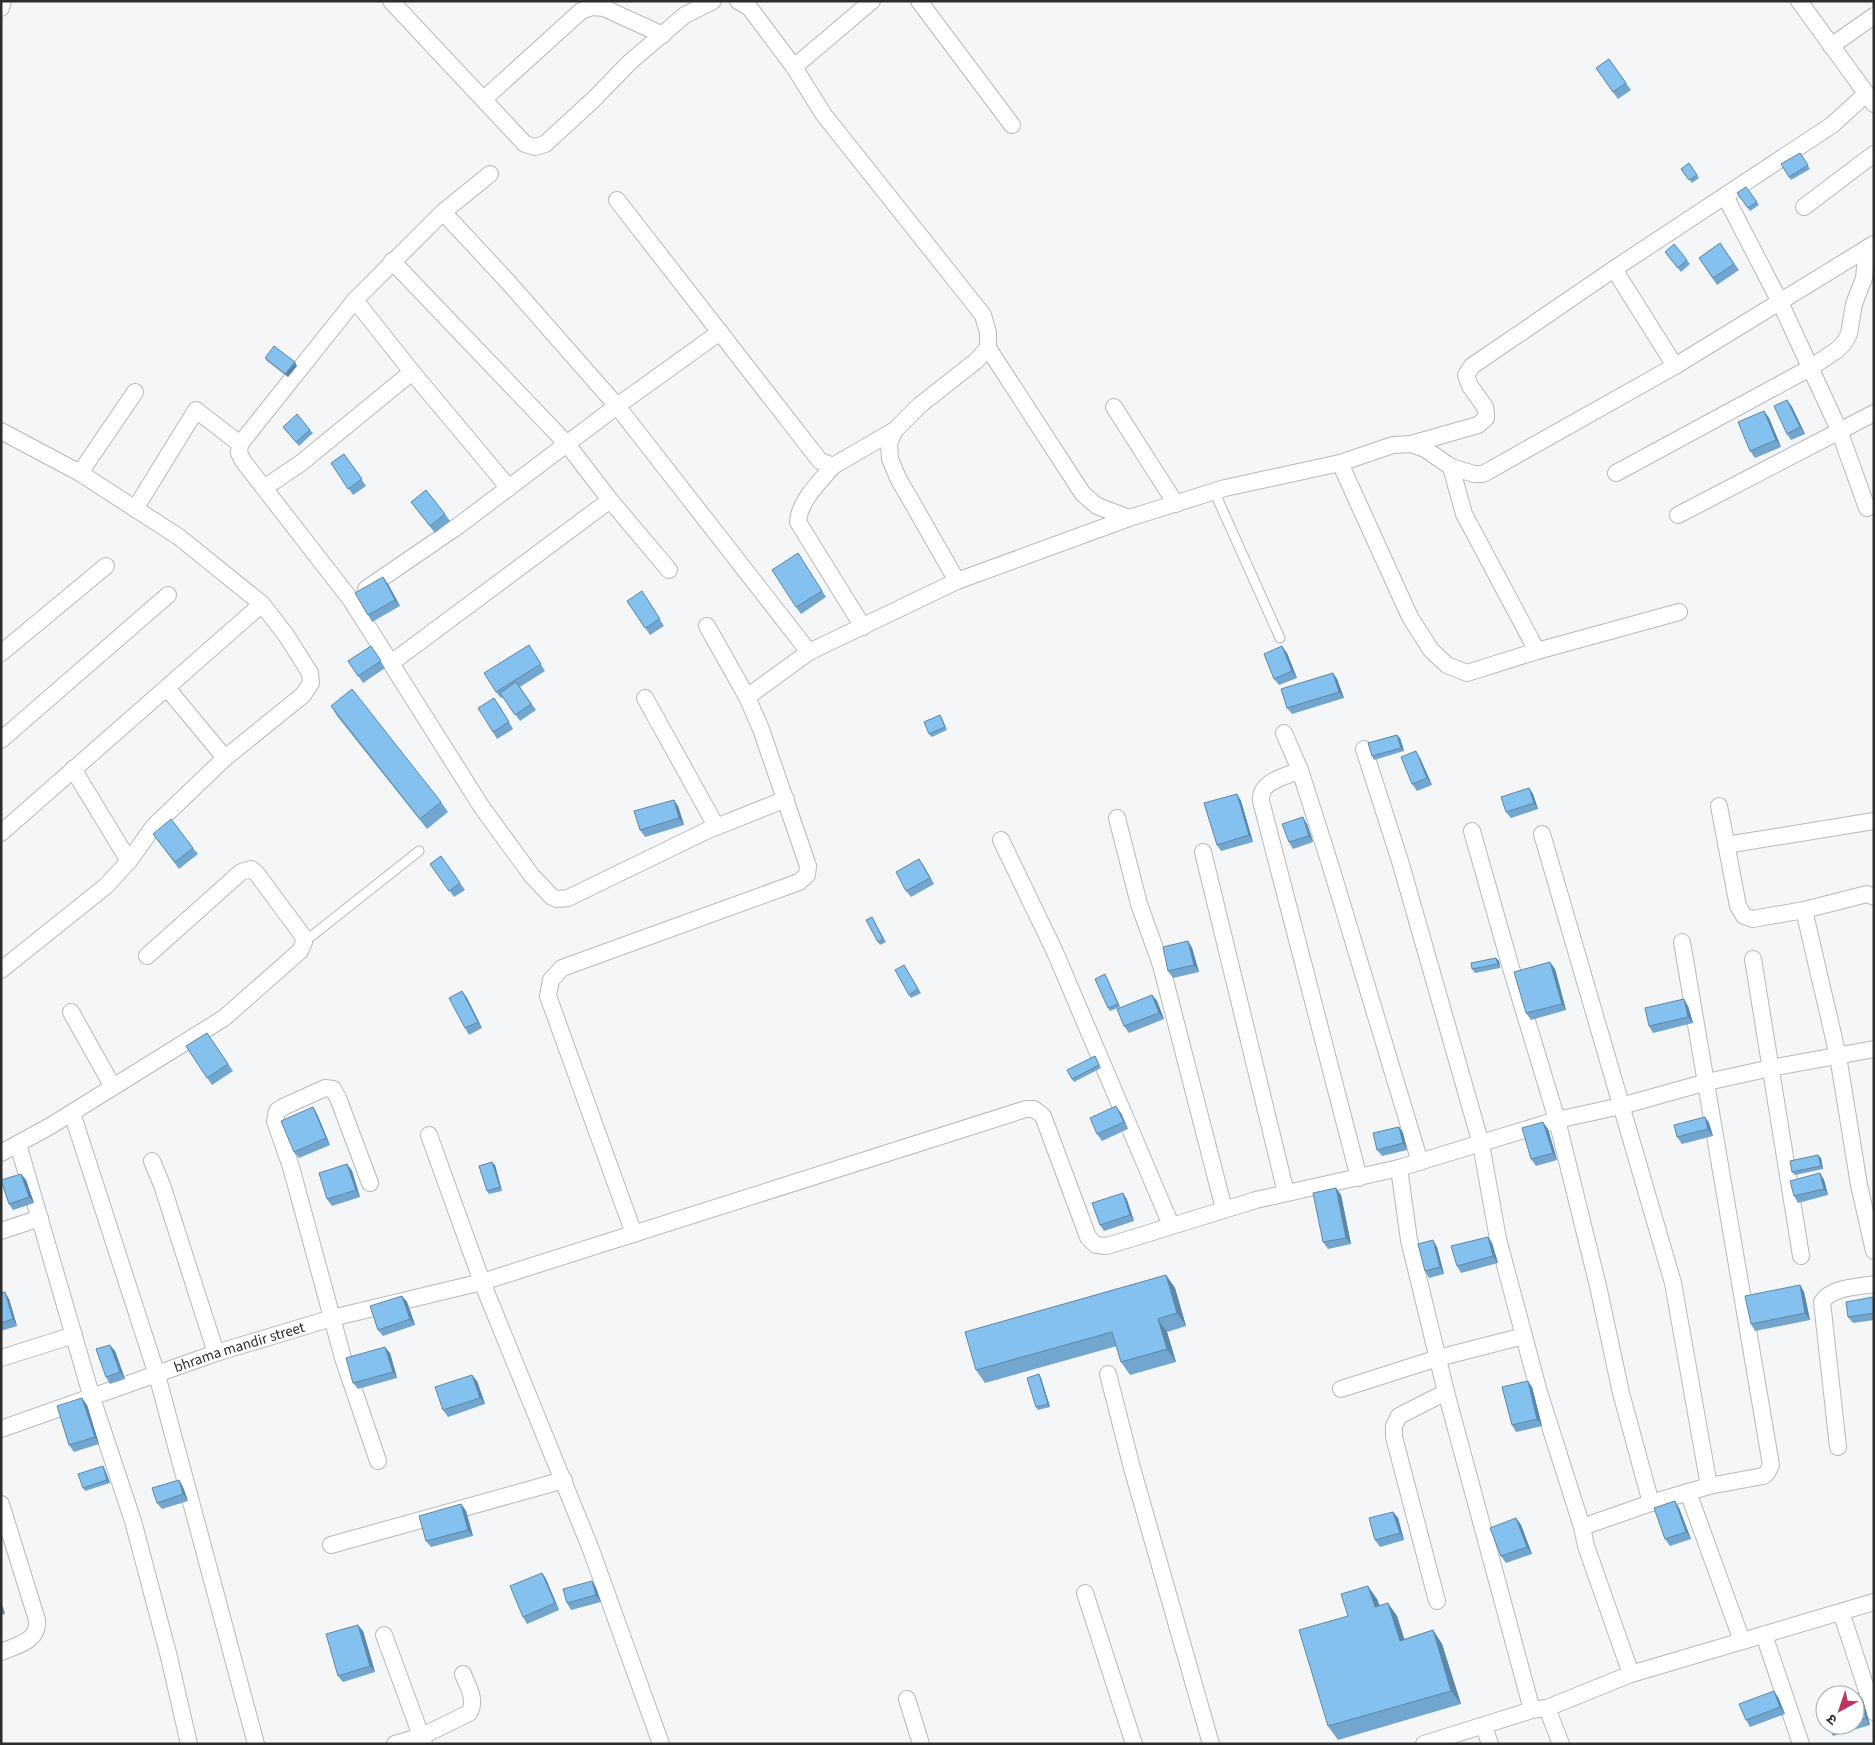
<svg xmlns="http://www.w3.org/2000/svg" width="1875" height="1745" font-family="'Source Sans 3','Noto Sans Devanagari',sans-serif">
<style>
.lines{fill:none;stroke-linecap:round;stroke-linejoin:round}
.lane-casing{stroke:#b7b9ba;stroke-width:11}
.street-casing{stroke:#b7b9ba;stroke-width:18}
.lane{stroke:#fff;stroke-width:9}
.street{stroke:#fff;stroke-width:16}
.wall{fill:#72a6ce}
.shaded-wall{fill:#5d87a7}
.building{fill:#85c1ef;stroke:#5d87a7}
.labels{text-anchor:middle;stroke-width:4;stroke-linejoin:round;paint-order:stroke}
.street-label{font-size:15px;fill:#2d2d2e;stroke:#fff}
</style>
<rect width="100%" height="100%" fill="#f4f6f7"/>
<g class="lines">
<defs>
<path id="lane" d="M1214,491l66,147
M304,942l115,-91"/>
<g id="street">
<path d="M391,1l134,143 10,3 10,-3 48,-44 37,-38 55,-47 28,-14"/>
<path d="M738,1l11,6 45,60 30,48 159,200 5,18v15l-12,13 -56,44 -25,25 -6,13 1,16 8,19 59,103"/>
<path d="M919,1l93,124"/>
<path d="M1799,1l75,103"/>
<path d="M1,8l2,-7"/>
<path d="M1831,46l43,-30"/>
<path d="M794,67l78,-66"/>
<path d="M484,99l97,-88 11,-4 12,1 59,27"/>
<path d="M1725,196l55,106 59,128 28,78"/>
<path d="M617,200l203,261 13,5 62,-36"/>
<path d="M1804,207l70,-53"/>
<path d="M443,212l66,71 108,123 192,246"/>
<path d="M392,261l175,183 43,56 59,70"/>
<path d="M1614,269l61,97"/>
<path d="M355,300l88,-88 47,-38"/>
<path d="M988,348l95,146 14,12 32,12"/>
<path d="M1114,407l62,97"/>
<path d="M1,431l79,42 99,64 83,67 24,31 24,38 1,10 -8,12 -78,63 -71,68 -25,35 -23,25 -105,84"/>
<path d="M1411,444l67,-19 8,-7v-5l-1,-6 -15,-21 -4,-11 6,-9 142,-97 218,-144 34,-31"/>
<path d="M1340,463l70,154 21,33 16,15 20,8 70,-22 142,-39"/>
<path d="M833,466c-13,16 -34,35 -35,56l65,105"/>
<path d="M1451,467l13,47 73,137"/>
<path d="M80,473l55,-81"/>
<path d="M1616,473l194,-105 27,-18 7,-7 5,-9 5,-30 10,-26 3,-30"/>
<path d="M264,488l37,-25 111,-91"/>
<path d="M509,488l-97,-116 -57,-72 -115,144 -1,9 4,8 108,139 130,206 51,70 20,21 5,2 11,-1 138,-67 80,-32"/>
<path d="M135,509l61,-99 44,34"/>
<path d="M1678,515l196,-102"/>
<path d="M366,589l92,-63 159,-120 103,-74"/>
<path d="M1,653l105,-87"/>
<path d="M391,663l219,-163"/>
<path d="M167,688l58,70"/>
<path d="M747,697l62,-45 148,-71 172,-63 96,-30 115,-25 53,-18 18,-1 14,5 26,18 23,7h9l192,-108 199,-122"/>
<path d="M645,698l71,128"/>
<path d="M1284,733l16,37 30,94 90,298"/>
<path d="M1,740l167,-145"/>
<path d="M1364,749l36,112 81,283 17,95 41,153 43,135 4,19 45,128"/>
<path d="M73,769l56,92"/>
<path d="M1300,770c-15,7 -41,11 -39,31l98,377"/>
<path d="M1719,806l19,100 6,10 9,3 51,-9 63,-16 7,3"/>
<path d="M1117,818l22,86 22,61 63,244"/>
<path d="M1472,831l39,137 46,152 41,166 23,107 30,110"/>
<path d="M1,833l261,-229"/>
<path d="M1542,834l131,449 36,203"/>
<path d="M1001,840l54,112 116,273"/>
<path d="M1726,845l148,-24"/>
<path d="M1203,852l83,341"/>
<path d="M1804,910l34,146 21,129 15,66"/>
<path d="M1753,959l48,297"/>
<path d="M71,1012l42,75"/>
<path d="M72,1113l85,262 99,369"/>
<path d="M429,1135l53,147 108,265 71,197"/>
<path d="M18,1144l74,254 41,123 35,132 21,91"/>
<path d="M1,1153l51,-28 172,-107 76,-67 4,-9 -1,-6 -46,-62 -6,-5 -10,3 -94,84"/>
<path d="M152,1161l10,24 54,168"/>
<path d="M1399,1168l10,72 37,152 86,318"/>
<path d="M370,1183l-32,-85 -5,-9 -8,-1 -42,19 -6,4 -2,10 16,46 52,191 35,103"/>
<path d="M1,1231l39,-13"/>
<path d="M634,1234l-86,-238 3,-16 11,-12 237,-86 8,-7 1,-9 -47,-137 -14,-32 -40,-71"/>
<path d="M1,1358l73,-23"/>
<path d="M1108,1374l24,94 79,276"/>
<path d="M1341,1389l97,-31 86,-22"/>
<path id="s1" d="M1,1429l215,-76 116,-35 150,-36 544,-173h8l9,7 45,121 8,8 11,1 149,-46 143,-32 158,-48 64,-14 86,-24 64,-14 103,-19"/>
<path d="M1838,1447l-16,-145c9,-15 36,-15 52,-18"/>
<path d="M1688,1492l54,149"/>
<path d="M1,1504l36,116c2,21 -19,25 -36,32"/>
<path d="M1582,1527l69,-24 58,-17 54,-10 4,-3 4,-8 -89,-523"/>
<path d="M331,1545l233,-65"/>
<path d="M1085,1593l49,151"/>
<path d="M1437,1601l-43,-164v-11l5,-10 47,-24"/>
<path d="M1841,1612l33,100"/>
<path d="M384,1635l40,109"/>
<path d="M1764,1635l37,109"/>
<path d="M907,1699l14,45"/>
<path d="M1547,1708l14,36"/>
<path d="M1484,1726l6,18"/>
<path d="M395,1744l27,-8 47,-23c8,-13 -1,-26 -6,-39"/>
<path d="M1424,1744l108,-34 15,-2 84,-34 243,-72"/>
</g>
</defs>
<!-- lane casing -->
<use href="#lane" class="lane-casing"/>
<!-- street casing -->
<use href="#street" class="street-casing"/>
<!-- lane -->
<use href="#lane" class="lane"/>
<!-- street -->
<use href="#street" class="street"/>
</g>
<!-- wall -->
<path class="wall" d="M1609,59l22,31 -13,9 -22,-31z
M1800,153l10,16 -19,11 -10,-16z
M1689,163l10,15 -7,5 -11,-14z
M1746,187l13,18 -9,6 -13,-18z
M1720,243l19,27 -22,15 -18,-27z
M1674,244l16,20 -9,8 -14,-17z
M265,358l32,8 -9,11 -21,-16z
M1787,400l5,7 13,27 -14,6 -4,-6z
M1764,411l5,7 12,29 -26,11 -5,-7z
M283,427l27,3 3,3 -14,13z
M344,454l22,32 -13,9 -22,-32z
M411,502l34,12 5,7 -15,12z
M798,553l28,44 -25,17 -5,-7z
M383,577l5,7 12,22 -28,16 -4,-7z
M646,598l18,28 -14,9 -23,-34z
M529,645l16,26 -25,16 16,23 -16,11 -17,-24 -2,1 -5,-6z
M371,646l14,22 -22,15 -15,-22z
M1287,653l10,25 -18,7 -5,-6z
M1333,673l4,6 7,19 -52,16 -5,-6z
M499,705l14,24 -16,10 -4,-7z
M331,706l110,96 7,10 -21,17 -90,-113z
M942,718l5,12 -15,7 -3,-3z
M1400,738l4,13 -30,9 -2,-4z
M1420,758l12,27 -15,6 -5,-7z
M1529,788l4,6 5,15 -27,9 -5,-6z
M1237,794l4,7 12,41 -32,9 -4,-6z
M678,806l6,19 -39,12 -5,-7z
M1307,824l6,18 -20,7 -4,-7z
M153,834l40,14 5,6 -19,15z
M441,856l24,34 -11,7 -24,-33z
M919,859l15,25 -23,13 -5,-6z
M872,917l14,25 -6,3 -2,-3z
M1188,941l4,7 7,24 -26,6 -5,-7z
M1496,958l3,3 1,7 -25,5 -3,-4z
M904,965l17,28 -10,5 -2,-3z
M1555,969l11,41 -35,10 -5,-7z
M1107,978l13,29 -10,4 -2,-3z
M462,991l5,7 15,30 -13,7 -4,-7z
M1152,995l5,6 7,18 -35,14 -5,-7z
M1688,1006l5,17 -40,10 -4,-7z
M207,1033l26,38 -21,14 -26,-39z
M1095,1056l6,12 -27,14 -2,-3z
M313,1107l4,7 13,31 -31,13 -5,-6z
M1121,1113l7,16 -26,12 -5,-7z
M1705,1117l4,6 4,13 -31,8 -5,-7z
M1399,1127l4,6 4,17 -25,6 -5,-6z
M1548,1129l9,31 -21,6 -5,-7z
M1821,1158l2,11 -28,6 -3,-3z
M347,1164l5,7 8,26 -28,9 -5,-7z
M495,1165l7,26 -13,3 -2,-3z
M1820,1173l4,7 4,15 -30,8 -4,-7z
M21,1174l5,6 8,23 -21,7 -4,-6z
M1336,1188l5,7 10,49 -23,5 -5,-7z
M1123,1193l4,7 7,21 -30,10 -4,-6z
M1488,1237l4,6 6,20 -37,10 -4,-7z
M1437,1247l7,27 -15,4 -4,-7z
M1166,1275l9,13 11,38 -19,6 9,30 -46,13 -9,-13 -4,-16 -132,37 -9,-13z
M1800,1285l4,7 6,28 -55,11 -4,-7z
M1,1293l8,6 8,27 -16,5z
M402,1296l5,6 8,23 -32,11 -5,-6z
M1874,1298v22l-21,3 -5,-6z
M115,1351l10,28 -15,5 -4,-7z
M390,1353l7,25 -39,11 -5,-6z
M1041,1378l9,29 -12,3 -2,-3z
M477,1381l8,23 -37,13 -5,-7z
M1532,1387l10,39 -26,6 -4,-7z
M87,1405l12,39 -25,8 -5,-7z
M103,1466l2,4 5,13 -25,8 -2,-3z
M179,1480l4,7 5,14 -26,8 -5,-6z
M1675,1501l4,7 12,31 -21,7 -5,-7z
M461,1504l5,7 7,25 -42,11 -5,-6z
M1393,1512l5,6 6,22 -24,7 -5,-7z
M1516,1518l5,7 11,29 -26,9 -5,-7z
M542,1573l4,6 13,31 -32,14 -4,-7z
M592,1581l4,7 5,14 -30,8 -4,-7z
M1377,1599l3,7 17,10 7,23 29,-9 9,14 19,60 -123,36 -10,-14 20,-110z
M1,1602l4,12 -4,1z
M363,1631l12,41 -32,10 -5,-6z
M1858,1693l5,7 7,25 -37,11 -4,-7 -2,-4h28v-30z
M1778,1697l7,17 -35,13 -4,-7z"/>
<!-- shaded-wall -->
<path class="shaded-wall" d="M295,362l2,4 -9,11 -3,-3z
M1787,400l5,7 13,27 -5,-7z
M1764,411l5,7 12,29 -5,-7z
M383,577l5,7 12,22 -5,-6z
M1282,646l5,7 10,25 -5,-7z
M1333,673l4,6 7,19 -5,-6z
M1397,735l3,3 4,13 -3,-3z
M1416,751l4,7 12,27 -5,-7z
M1529,788l4,6 5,15 -4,-6z
M1237,794l4,7 12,41 -4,-7z
M674,800l4,6 6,19 -5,-7z
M1303,817l4,7 6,18 -4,-6z
M919,859l5,7 10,18 -4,-6z
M1188,941l4,7 7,24 -5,-7z
M1496,958l3,3 1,7 -2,-4z
M1550,962l5,7 11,41 -4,-6z
M1105,974l2,4 13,29 -2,-3z
M462,991l5,7 15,30 -4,-6z
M1152,995l5,6 7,18 -5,-6z
M1684,999l4,7 5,17 -5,-6z
M1116,1106l5,7 7,16 -4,-7z
M313,1107l4,7 13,31 -4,-7z
M1705,1117l4,6 4,13 -5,-7z
M1543,1122l5,7 9,31 -4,-7z
M1399,1127l4,6 4,17 -4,-7z
M1818,1155l3,3 2,11 -2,-3z
M492,1162l3,3 7,26 -2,-4z
M347,1164l5,7 8,26 -4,-7z
M1820,1173l4,7 4,15 -4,-6z
M21,1174l5,6 8,23 -5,-6z
M1336,1188l5,7 10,49 -5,-6z
M1123,1193l4,7 7,21 -4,-6z
M1488,1237l4,6 6,20 -5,-7z
M1433,1240l4,7 7,27 -4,-7z
M1166,1275l9,13 11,38 -9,-13z
M1800,1285l4,7 6,28 -5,-7z
M5,1292l4,7 8,27 -4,-7z
M402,1296l5,6 8,23 -5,-6z
M1158,1319l9,13 9,30 -9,-13z
M110,1345l5,6 10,28 -5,-7z
M385,1347l5,6 7,25 -4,-6z
M1039,1374l2,4 9,29 -2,-3z
M472,1375l5,6 8,23 -5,-6z
M1528,1381l4,6 10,39 -5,-7z
M82,1398l5,7 12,39 -4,-7z
M103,1466l2,4 5,13 -3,-3z
M179,1480l4,7 5,14 -5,-7z
M1675,1501l4,7 12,31 -5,-7z
M461,1504l5,7 7,25 -5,-6z
M1393,1512l5,6 6,22 -4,-7z
M1516,1518l5,7 11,29 -5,-7z
M542,1573l4,6 13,31 -4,-7z
M592,1581l4,7 5,14 -5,-7z
M1368,1586l9,13 7,21 -9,-13z
M1,1602l4,12 -4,-5z
M1388,1603l9,13 12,38 -9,-13z
M358,1625l5,6 12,41 -5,-6z
M1433,1630l9,14 19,60 -10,-13z
M1774,1691l4,6 7,17 -5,-7z
M1858,1693l5,7 7,25 -4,-7z"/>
<!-- building -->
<path class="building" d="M1609,59l17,24 -13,9 -17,-24z
M1800,153l8,12 -19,12 -8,-13z
M1689,163l8,12 -8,5 -8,-11z
M1746,187l11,15 -9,6 -11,-15z
M1720,243l14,21 -21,14 -14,-20z
M1674,244l13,16 -9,8 -13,-16z
M274,346l21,16 -10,12 -20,-16z
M1787,400l13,27 -13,7 -13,-28z
M1764,411l12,29 -26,11 -12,-29z
M297,414l13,16 -14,12 -13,-15z
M344,454l18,25 -14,10 -17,-26z
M426,490l19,24 -15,12 -19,-24z
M798,553l24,38 -26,16 -24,-37z
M383,577l12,23 -27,15 -13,-22z
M642,591l18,28 -15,9 -18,-27z
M529,645l12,19 -45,28 -12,-19z
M371,646l10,15 -23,15 -10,-15z
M1282,646l10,25 -18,8 -10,-25z
M1333,673l6,19 -52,16 -6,-19z
M516,682l15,22 -16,11 -15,-22z
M352,689l89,113 -21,17 -89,-113z
M494,698l15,24 -16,10 -15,-24z
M940,715l5,12 -16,7 -5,-12z
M1397,735l4,13 -29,8 -4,-13z
M1416,751l11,27 -15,6 -11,-27z
M1529,788l5,15 -28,9 -5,-15z
M1237,794l12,41 -32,10 -13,-42z
M674,800l5,18 -39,12 -6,-19z
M1303,817l6,19 -20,6 -7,-18z
M171,819l22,29 -18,14 -22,-28z
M441,856l19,27 -11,8 -19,-27z
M919,859l11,19 -24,13 -10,-19z
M872,917l11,22 -5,3 -12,-22z
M1188,941l6,24 -26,6 -5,-24z
M1496,958l2,6 -26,5 -1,-6z
M1550,962l12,42 -36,9 -12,-41z
M904,965l14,24 -9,6 -14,-25z
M1105,974l13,30 -10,4 -13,-29z
M462,991l16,31 -13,6 -16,-30z
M1152,995l7,18 -35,13 -7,-17z
M1684,999l4,18 -39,9 -4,-18z
M207,1033l21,31 -21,14 -21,-32z
M1095,1056l4,9 -27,14 -5,-9z
M1116,1106l8,16 -27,12 -7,-16z
M313,1107l13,31 -32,14 -13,-31z
M1705,1117l3,12 -31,8 -3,-12z
M1543,1122l10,31 -22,6 -9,-31z
M1399,1127l4,16 -26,7 -4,-17z
M1818,1155l3,11 -29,6 -2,-11z
M492,1162l8,25 -13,4 -8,-25z
M347,1164l9,26 -29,9 -8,-26z
M1820,1173l4,16 -30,7 -4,-15z
M21,1174l8,23 -20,7 -8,-24z
M1336,1188l10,50 -23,4 -10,-49z
M1123,1193l7,22 -30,10 -8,-22z
M1488,1237l5,19 -36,10 -6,-20z
M1433,1240l7,27 -15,4 -7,-27z
M1166,1275l11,38 -19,6 9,30 -46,13 -9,-30 -136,38 -11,-38z
M1800,1285l5,28 -54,11 -6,-28z
M5,1292l8,27 -12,4v-30z
M402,1296l8,23 -32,11 -8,-24z
M1873,1297l1,16 -26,4 -2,-15z
M110,1345l10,27 -14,5 -10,-28z
M385,1347l8,25 -40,11 -7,-25z
M1039,1374l9,30 -12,3 -9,-29z
M472,1375l8,23 -37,12 -8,-23z
M1528,1381l9,38 -25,6 -10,-38z
M82,1398l13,39 -26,8 -12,-39z
M103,1466l4,14 -24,8 -5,-14z
M179,1480l4,14 -26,9 -5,-15z
M1675,1501l11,31 -21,7 -11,-31z
M461,1504l7,26 -42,11 -7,-25z
M1393,1512l7,21 -25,7 -6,-22z
M1516,1518l11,29 -26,9 -11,-28z
M542,1573l13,30 -32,14 -13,-31z
M592,1581l4,14 -29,8 -4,-14z
M1368,1586l7,21 13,-4 12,38 33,-11 18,61 -123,35 -29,-96 49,-14 -7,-22z
M358,1625l12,41 -32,10 -12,-42z
M1774,1691l6,16 -34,13 -7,-16z
M1858,1693l8,25 -11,4v-27h-3z
M1825,1703v14l-4,-13z
M1827,1725h16l-14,4z"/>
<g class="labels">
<!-- street labels -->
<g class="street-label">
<text dy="5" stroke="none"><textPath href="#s1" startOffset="252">bhrama mandir street</textPath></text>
</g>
</g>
<!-- border -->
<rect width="1875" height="1745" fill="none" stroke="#2d2d2e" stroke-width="5"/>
<!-- north arrow -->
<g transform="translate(1840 1710) rotate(220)"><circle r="24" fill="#ffffff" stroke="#ababab"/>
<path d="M0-4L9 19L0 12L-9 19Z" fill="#c03260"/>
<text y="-8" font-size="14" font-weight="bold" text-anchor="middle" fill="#2d2d2e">उ</text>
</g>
</svg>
